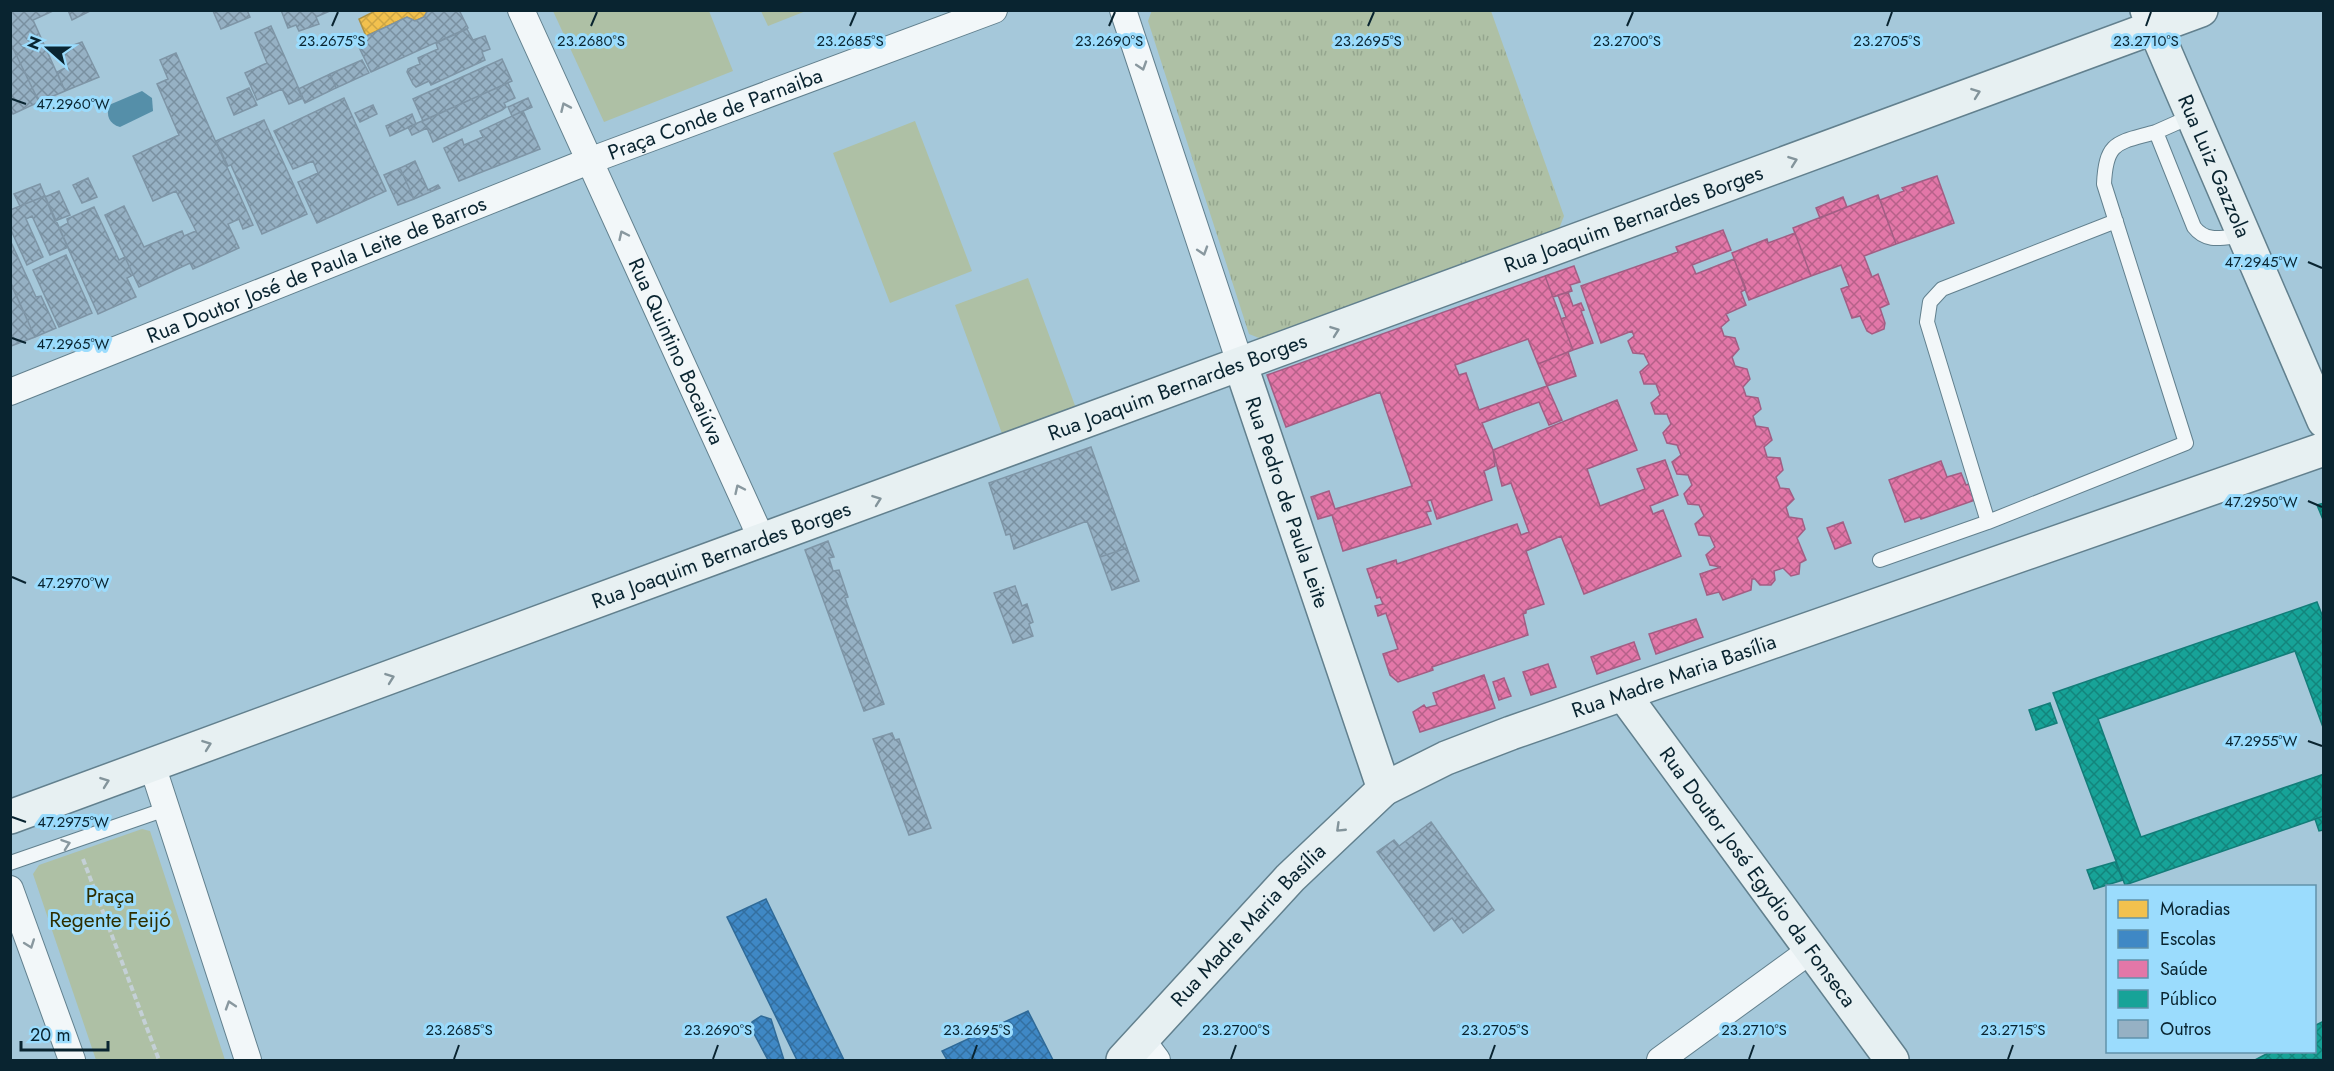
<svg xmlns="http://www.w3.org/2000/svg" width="2334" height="1071" font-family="Jost,sans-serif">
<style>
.grass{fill:url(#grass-tufts)}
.park{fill:#aec0a5}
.water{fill:#558fa9}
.homes{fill:url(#homes-cross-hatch);stroke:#ac9245;stroke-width:1.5}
.schools{fill:url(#schools-cross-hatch);stroke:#2f6a98;stroke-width:1.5}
.health{fill:url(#health-cross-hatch);stroke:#a25e84;stroke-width:1.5}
.public{fill:url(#public-cross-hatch);stroke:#137d79;stroke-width:1.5}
.building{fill:url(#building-cross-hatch);stroke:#7e95a6;stroke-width:1.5}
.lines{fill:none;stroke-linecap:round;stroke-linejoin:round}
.lane-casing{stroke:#62808e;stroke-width:16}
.street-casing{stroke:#62808e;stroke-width:28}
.secondary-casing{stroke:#62808e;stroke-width:36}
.path{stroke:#c4d0d6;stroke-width:4;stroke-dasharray:6 3;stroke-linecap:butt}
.lane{stroke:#f2f7f9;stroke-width:14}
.street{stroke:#f2f7f9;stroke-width:26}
.secondary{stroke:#e7f0f2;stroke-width:33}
.oneway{stroke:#89989f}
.oneway2{stroke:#83949b}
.ticks{fill:none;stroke:#092430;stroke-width:2}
.labels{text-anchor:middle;stroke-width:6;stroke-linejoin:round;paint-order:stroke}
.street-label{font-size:21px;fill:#092430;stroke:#9bdcfd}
.park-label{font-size:21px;fill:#2e2e00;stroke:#9bdcfd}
.ticks-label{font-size:15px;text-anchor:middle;fill:#092430;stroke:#9bdcfd;stroke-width:6;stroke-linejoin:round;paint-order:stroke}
</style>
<defs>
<pattern id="grass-tufts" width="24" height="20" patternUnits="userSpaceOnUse" patternTransform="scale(1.5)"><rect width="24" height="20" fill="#aec0a5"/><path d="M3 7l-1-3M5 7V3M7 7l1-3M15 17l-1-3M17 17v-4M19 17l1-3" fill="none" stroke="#94a58e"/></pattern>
<pattern id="homes-cross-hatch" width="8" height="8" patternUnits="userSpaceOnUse" patternTransform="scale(1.5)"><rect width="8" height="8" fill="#f2c14e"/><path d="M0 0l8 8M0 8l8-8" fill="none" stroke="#cea644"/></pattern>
<pattern id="schools-cross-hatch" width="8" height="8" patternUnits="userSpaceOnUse" patternTransform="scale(1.5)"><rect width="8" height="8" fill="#3f88c5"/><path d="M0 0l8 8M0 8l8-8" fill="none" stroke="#336fa0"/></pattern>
<pattern id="health-cross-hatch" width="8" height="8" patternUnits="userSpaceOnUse" patternTransform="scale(1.5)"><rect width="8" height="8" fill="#e377a8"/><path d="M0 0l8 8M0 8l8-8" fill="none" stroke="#b66189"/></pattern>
<pattern id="public-cross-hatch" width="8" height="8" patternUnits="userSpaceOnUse" patternTransform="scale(1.5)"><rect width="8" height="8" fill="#17a398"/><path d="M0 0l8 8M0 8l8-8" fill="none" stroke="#13857c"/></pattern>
<pattern id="building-cross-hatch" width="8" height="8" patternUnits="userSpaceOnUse" patternTransform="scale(1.5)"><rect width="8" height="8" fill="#96b1c4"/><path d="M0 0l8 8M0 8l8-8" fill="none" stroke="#7990a0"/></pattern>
</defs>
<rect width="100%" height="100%" fill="#a5c8da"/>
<!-- grass -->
<path class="grass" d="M1152,10l339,1 73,205 -7,18 -293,106 -15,-6 -101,-313z"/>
<!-- park -->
<path class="park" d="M553,11h156l24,60 -129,51z
M761,11h45l-38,15z
M915,121l57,150 -82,32 -57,-150z
M1028,278l49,133 -73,28 -49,-134z
M142,829l8,2 75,229h-129l-63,-186 6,-9z"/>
<!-- water -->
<path class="water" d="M142,91l10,7 1,13 -33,16c-11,-3 -14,-11 -11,-22z"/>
<!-- homes -->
<path class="homes" d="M377,10h51l-4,7 -9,4 -8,-4 -41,19 -7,-17z"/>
<!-- schools -->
<path class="schools" d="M766,899l78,161h-47l-70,-143z
M1028,1011l25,49h-106l-5,-9z
M761,1016l10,3 13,41h-16l-17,-32 1,-6z"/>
<!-- health -->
<path class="health" d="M1937,176l17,47 -58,21 -16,-44 24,-9 -2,-3z
M1878,195l18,49 -32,12 8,21 6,-3 11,30 -9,4 5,15 -1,6 -12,5 -5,-3 -7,-15 -8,2 -11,-29 8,-3 -8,-21 -30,11 -18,-48z
M1843,197l4,10 -27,11 -4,-10z
M1723,230l8,20 -39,15 4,9 38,-15 12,30 -5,3 5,13 -20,9 3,6 -8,7 3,9 11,2 4,11 -7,8 3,9 12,3 3,10 -7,8 3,9 12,2 3,11 -8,7 3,10 12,2 4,12 -8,7 3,10 13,1 3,12 -7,7 4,11 9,1 5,10 -8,8 3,10 13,2 3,10 -8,9 9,22 -6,3 -1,11 -8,2 -8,-8 -9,3 1,9 -4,5h-11l-5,-6h-3l-1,11 -28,10 -4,-8 -12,3 -7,-21 21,-7 -11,-2 -4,-10 9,-8 -5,-11 -11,-1 -4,-11 9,-8 -5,-11 -11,-1 -4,-10 8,-9 -4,-10 -11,-1 -5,-12 9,-7 -4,-10 -10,-2 -4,-10 8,-9 -4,-10h-12l-4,-11 9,-8 -4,-11h-12l-4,-12 9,-8 -5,-10 -11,-1 -5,-12 6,-5 -2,-5 -31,12 -20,-57 97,-34 -2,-5z
M1795,233l16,43 -62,24 -17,-47 35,-14 1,4z
M1574,266l6,16 -10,3 2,6 -19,6 -8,-21z
M1545,276l28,74 -35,14 -10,-25 -73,26 4,10 7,-2 13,37 68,-24 15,34 -13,5 -10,-23 -57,21 11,27 2,16 -11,5 8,29 -55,19 -6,-19 -4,1 4,10 -5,1 5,12 -88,27 -11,-36 -14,4 -7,-22 18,-6 6,18 77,-23 -32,-94 -94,35 -19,-52z
M1568,292l5,14 8,-3 3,7 -3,1 12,32 -20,7 -12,-31 5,-2 -8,-22z
M1568,352l8,24 -29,10 -9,-22z
M1617,400l20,50 -50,19 13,37 45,-17 -8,-20 28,-9 13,35 -28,11 3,8 10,-4 18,46 -97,38 -23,-58 -35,15 18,53 -18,6v3l-3,1 5,21 -96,32 1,3 -35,12 -8,-7 -7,-21 15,-5 -12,-36 -8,3 -3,-10 8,-2 -3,-7 -3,1 -10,-29 29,-9 1,4 120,-40 4,11 8,-3 -18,-49 -9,3 -9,-36z
M1941,461l6,16 14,-4 5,12 3,-1 6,16 -54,19 -1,-2 -15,5 -16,-42z
M1843,522l8,21 -16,6 -8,-21z
M1696,619l7,18 -47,17 -7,-20z
M1634,642l6,17 -43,15 -6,-17z
M1548,664l8,23 -25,8 -8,-23z
M1484,675l11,33 -75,24 -7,-20 11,-7 2,3 11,-3 -4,-12z
M1504,678l7,18 -12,4 -6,-18z"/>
<!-- public -->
<path class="public" d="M2324,503v19l-7,-17z
M2317,602l7,18v110l-29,-79 -197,68 43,118 183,-63v42l-199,69 -72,-192z
M2050,703l7,20 -21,7 -7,-20z
M2324,816v14l-5,1 -4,-12z
M2115,862l8,18 -29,9 -7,-19z
M2324,1021v38l-69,1 15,-8h44v-26z"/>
<!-- building -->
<path class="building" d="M10,10h45l-22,10 32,71 -26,11 -29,-60z
M68,10h24l-20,10z
M247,10l3,7 -29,12 -8,-18z
M281,10h51l-16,7 3,7 -20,7 -3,-6 -8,3z
M428,10h31l9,18 -97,44 -15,-31 51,-24 8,4 9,-4z
M271,26l32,72 -14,6 -7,-15 -25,11 -12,-27 22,-10 -12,-30z
M467,29l6,11 12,-4 5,13 -8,3 3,8 -54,25 -2,-4 -13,6 -3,-3 -6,-12 1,-3 12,-5 -2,-6 20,-9 -2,-6z
M10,42l29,60 -26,12 -3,-6z
M82,42l17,35 -34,14 -8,-19 8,-4 -8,-17z
M176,53l77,172 -10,4 -4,-10 -11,5 11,24 -46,21 -3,-6 -51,24 -34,-72 19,-9 20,41 38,-16 2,5 12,-5 -20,-40 -23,10 -20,-45 46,-21 -22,-51 11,-5 -8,-19z
M502,59l10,22 -89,40 -10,-22z
M362,60l7,13 -33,15 -6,-14z
M330,74l6,14 -31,15 -7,-14z
M508,83l7,15 -11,5 2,4 -4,3 -69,32 -6,-14 -15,7 -4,-8z
M249,88l8,17 -23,10 -7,-17z
M344,98l42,93 -69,32 -19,-41 20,-9 -5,-12 -20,8 -19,-38z
M528,98l4,9 -20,9 -4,-9z
M373,105l4,9 -17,8 -5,-9z
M523,111l17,38 -81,32 -15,-33 18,-9 2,6 19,-8 -3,-6z
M412,114l4,10 -26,12 -4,-10z
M264,120l43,94 -45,20 -31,-69 -3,1 -12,-25z
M415,161l13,29 10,-5 2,3 -26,11 -14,-31z
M400,168l14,31 -16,6 -14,-30z
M88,178l9,19 -15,6 -9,-18z
M40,184l5,12 -25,10 -6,-12z
M59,191l11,24 -15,6 -10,-24z
M45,196l23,51 -18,8 -18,-39 -6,3 17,38 -16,8 -17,-37v-18z
M94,207l25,53 6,-3 8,18 -6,3 9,19 -38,17 -39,-86 9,-5 -1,-4z
M10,240l26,57 5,-1 15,32 -21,9 -25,-55z
M66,255l26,58 -33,14 -26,-57z
M10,281l25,56 -24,9 -1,-2z
M1091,447l36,101 -27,9 -13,-36 -73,28 -4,-15 -4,1 -17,-52z
M828,541l6,16 -5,1 4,13 6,-1 9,27 -3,1 39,106 -20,7 -59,-161z
M1127,548l12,33 -27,9 -12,-33z
M1015,586l7,20 5,-2 6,18 -4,2 4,12 -20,7 -19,-50z
M892,733l3,7 4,-1 32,89 -22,7 -36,-96z
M1431,822l63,88 -31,23 -11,-15 -18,13 -57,-79 17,-12 5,6z"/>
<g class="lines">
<defs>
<path id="lane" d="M2156,132l36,-16
M1988,522l-61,-200 3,-20 12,-13 174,-68
M1880,560l108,-38 198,-79 -82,-259c2,-44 14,-41 52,-52l38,95c13,17 30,10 50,8
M10,863l156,-54"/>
<g id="street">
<path id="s1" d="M521,10l242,532"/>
<path d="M1123,10l118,356"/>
<path id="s2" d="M10,392l579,-231 405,-151"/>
<path d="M152,765l96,295"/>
<path d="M10,889l62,171"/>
<path d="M1142,1040l15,20"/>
<path d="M1660,1060l151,-110"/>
</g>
<g id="secondary">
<path id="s3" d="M2147,10l177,411"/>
<path id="s4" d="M1241,366l143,423"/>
<path id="s5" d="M1624,695l268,365"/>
<path id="s6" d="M10,817l2191,-807"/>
<path id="s7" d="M1123,1060l167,-182 94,-89 62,-31 65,-25 813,-284"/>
</g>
</defs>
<!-- lane casing -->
<use href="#lane" class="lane-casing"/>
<!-- street casing -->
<use href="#street" class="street-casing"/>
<!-- secondary casing -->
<use href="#secondary" class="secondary-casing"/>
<!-- path -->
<path class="path" d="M83,859l76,201"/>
<!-- lane -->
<use href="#lane" class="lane"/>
<!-- street -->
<use href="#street" class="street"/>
<!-- secondary -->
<use href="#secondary" class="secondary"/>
</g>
<!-- one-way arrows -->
<defs><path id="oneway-chevron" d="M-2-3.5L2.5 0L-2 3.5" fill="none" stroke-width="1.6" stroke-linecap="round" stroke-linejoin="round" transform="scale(1.5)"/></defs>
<g class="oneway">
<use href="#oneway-chevron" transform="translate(1142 66) rotate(72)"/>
<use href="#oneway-chevron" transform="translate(565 107) rotate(-114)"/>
<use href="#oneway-chevron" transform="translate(623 235) rotate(-115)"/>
<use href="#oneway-chevron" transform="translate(1203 251) rotate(72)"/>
<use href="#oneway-chevron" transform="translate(739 489) rotate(-115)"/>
<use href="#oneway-chevron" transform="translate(66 844) rotate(-19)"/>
<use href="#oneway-chevron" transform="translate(30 944) rotate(70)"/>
<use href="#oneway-chevron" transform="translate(230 1005) rotate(-108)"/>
</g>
<g class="oneway2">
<use href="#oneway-chevron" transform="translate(1976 93) rotate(-20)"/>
<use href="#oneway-chevron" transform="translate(1793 161) rotate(-20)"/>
<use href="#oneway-chevron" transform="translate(1335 331) rotate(-20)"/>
<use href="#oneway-chevron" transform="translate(877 500) rotate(-20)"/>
<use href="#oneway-chevron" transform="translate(390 678) rotate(-20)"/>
<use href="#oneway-chevron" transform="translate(207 745) rotate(-20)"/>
<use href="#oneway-chevron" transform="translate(105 782) rotate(-20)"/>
<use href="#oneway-chevron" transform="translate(1340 828) rotate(136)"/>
</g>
<!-- ticks -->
<path class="ticks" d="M332,26l6,-14M591,26l6,-14M850,26l6,-14M1109,26l6,-14M1368,26l6,-14M1627,26l6,-14M1887,26l5,-14M2146,26l5,-14M12,99l14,5M2308,262l14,6M12,338l14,5M2308,501l14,6M12,577l14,6M2308,741l14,5M12,817l14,5M454,1059l5,-14M713,1059l5,-14M972,1059l5,-14M1231,1059l5,-14M1490,1059l5,-14M1749,1059l5,-14M2008,1059l5,-14"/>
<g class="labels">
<!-- street labels -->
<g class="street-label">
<text dy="7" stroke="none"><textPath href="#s2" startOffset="758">Praça Conde de Parnaiba</textPath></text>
<text dy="7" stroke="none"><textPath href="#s3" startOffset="170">Rua Luiz Gazzola</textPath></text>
<text dy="7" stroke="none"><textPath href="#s6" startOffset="1730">Rua Joaquim Bernardes Borges</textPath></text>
<text dy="7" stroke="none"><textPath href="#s2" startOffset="330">Rua Doutor José de Paula Leite de Barros</textPath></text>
<text dy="7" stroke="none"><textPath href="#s1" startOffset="375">Rua Quintino Bocaiúva</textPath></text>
<text dy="7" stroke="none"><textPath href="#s6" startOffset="1244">Rua Joaquim Bernardes Borges</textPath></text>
<text dy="7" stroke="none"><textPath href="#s4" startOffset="144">Rua Pedro de Paula Leite</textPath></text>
<text dy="7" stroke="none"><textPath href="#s6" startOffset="758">Rua Joaquim Bernardes Borges</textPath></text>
<text dy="7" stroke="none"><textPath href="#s7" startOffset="688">Rua Madre Maria Basília</textPath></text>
<text dy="7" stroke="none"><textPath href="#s5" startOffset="226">Rua Doutor José Egydio da Fonseca</textPath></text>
<text dy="7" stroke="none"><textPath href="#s7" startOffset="184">Rua Madre Maria Basília</textPath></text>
</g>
<!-- park labels -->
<g class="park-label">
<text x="110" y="903">Praça<tspan x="110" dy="24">Regente Feijó</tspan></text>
</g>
</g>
<g class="ticks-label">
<text x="1109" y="46">23.2690°S</text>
<text x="2146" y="46">23.2710°S</text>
<text x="332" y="46">23.2675°S</text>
<text x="591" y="46">23.2680°S</text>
<text x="850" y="46">23.2685°S</text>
<text x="1368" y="46">23.2695°S</text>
<text x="1627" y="46">23.2700°S</text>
<text x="1887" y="46">23.2705°S</text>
<text x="73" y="109">47.2960°W</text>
<text x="2261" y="267">47.2945°W</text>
<text x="73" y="349">47.2965°W</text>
<text x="2261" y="507">47.2950°W</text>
<text x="73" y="588">47.2970°W</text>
<text x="2261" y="746">47.2955°W</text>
<text x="73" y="827">47.2975°W</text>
<text x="459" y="1035">23.2685°S</text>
<text x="718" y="1035">23.2690°S</text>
<text x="977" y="1035">23.2695°S</text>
<text x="1236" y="1035">23.2700°S</text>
<text x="1495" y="1035">23.2705°S</text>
<text x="1754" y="1035">23.2710°S</text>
<text x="2013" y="1035">23.2715°S</text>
</g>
<!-- border -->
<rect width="2334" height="1071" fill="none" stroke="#092430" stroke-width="24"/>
<!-- legend -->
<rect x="2106" y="885" width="210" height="168" fill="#9bdcfd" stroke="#6192ab" stroke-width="1.5"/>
<rect x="2118" y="900" width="30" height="18" fill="#f2c14e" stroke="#6192ab" stroke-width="1.5"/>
<text x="2160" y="915" font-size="18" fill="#092430">Moradias</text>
<rect x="2118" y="930" width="30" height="18" fill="#3f88c5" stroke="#6192ab" stroke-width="1.5"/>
<text x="2160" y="945" font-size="18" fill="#092430">Escolas</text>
<rect x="2118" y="960" width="30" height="18" fill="#e377a8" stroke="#6192ab" stroke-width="1.5"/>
<text x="2160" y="975" font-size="18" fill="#092430">Saúde</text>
<rect x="2118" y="990" width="30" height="18" fill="#17a398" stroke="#6192ab" stroke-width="1.5"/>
<text x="2160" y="1005" font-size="18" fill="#092430">Público</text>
<rect x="2118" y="1020" width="30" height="18" fill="#96b1c4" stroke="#6192ab" stroke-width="1.5"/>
<text x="2160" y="1035" font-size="18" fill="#092430">Outros</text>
<!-- north arrow -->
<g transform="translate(48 48) rotate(291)" stroke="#9bdcfd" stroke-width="4.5" paint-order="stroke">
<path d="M0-4.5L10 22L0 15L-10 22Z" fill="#092430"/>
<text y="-9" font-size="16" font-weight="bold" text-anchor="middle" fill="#092430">N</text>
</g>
<!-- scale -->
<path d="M21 1041v9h87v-9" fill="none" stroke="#092430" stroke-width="3"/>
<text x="30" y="1041" font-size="18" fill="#092430" stroke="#9bdcfd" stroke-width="4.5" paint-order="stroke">20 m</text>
</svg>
